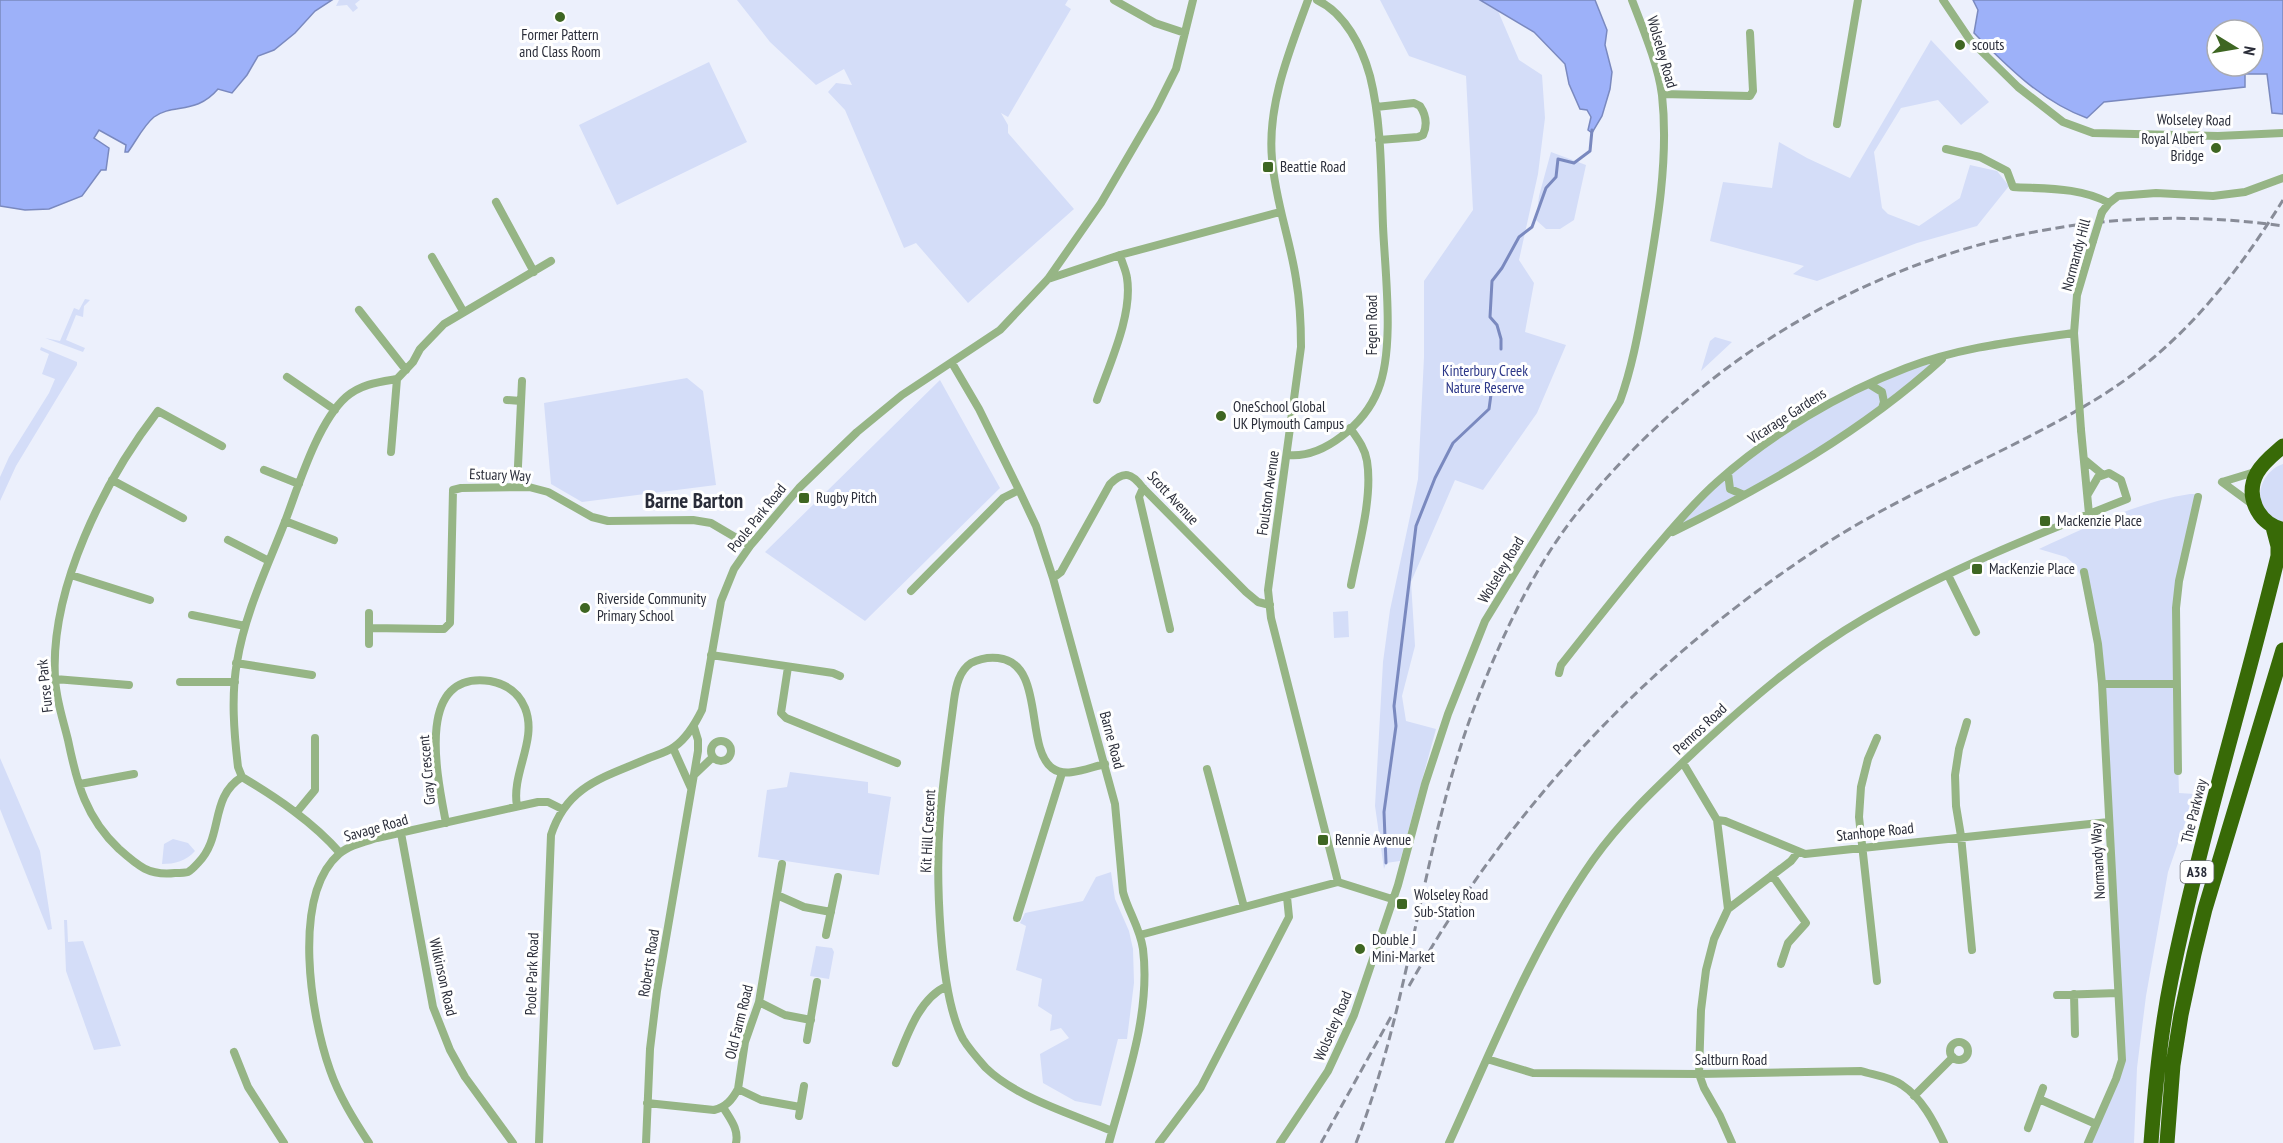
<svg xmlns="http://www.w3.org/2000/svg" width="2283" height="1143" font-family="'PT Sans Narrow',sans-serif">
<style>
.green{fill:#d4ddf8}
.water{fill:#9db1f9;stroke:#7a89bf;stroke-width:1.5;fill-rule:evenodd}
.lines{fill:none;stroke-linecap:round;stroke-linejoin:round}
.stream{stroke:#7a89bf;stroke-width:3}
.street{stroke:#96b585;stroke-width:8}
.highway{stroke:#386a07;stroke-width:15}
.rail{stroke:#888c98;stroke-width:3;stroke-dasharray:9 4.5;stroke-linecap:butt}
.street-bridge{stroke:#96b585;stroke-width:8}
.poi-dot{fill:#3e6622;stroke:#fff;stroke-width:2}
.labels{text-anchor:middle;stroke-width:6;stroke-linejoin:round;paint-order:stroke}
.shield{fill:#fff;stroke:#6a6c74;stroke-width:1.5}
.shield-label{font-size:14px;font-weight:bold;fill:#2a2d39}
.poi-label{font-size:15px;fill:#2a2d39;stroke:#fff;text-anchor:start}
.street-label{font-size:15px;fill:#2a2d39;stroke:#fff}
.park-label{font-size:15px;fill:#2b3688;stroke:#fff}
.district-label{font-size:21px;font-weight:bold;fill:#2a2d39;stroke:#fff}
</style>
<rect width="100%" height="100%" fill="#ecf0fc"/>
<!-- green -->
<path class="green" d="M339,0h21l-5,4 3,4 -5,4 -6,-7 -11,1z
M737,0h331l-3,5 6,4 -63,108 -7,-4 7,12v8l66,76 -106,94 -52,-60 -12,5 -59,-138 -17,-18 8,-9 16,2 -8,-16 -28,16 -46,-43z
M1380,0h100l18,11 21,49 23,15 3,43 -7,56 -19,86 15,23 -9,49 41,13 -29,68 -54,77 -28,-10 -44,102 4,64 -13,50 4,25 30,8 -36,132 -14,2 -2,6 -9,-63 8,-144 7,-52 28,-131 6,-122v-76l49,-71 -7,-134 -57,-20z
M1931,40l58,62 -28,23 -23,-25 -37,8 -27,44 8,56 6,6 31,12 41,-28 10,-33 27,6 12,15 -32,40 -60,17 -100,38 -24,-7 11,-8 -94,-25 13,-59 49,6 7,-46 28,16 43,20z
M709,62l38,80 -130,63 -38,-80z
M1551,152l35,13 -12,55 -14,9h-14l-10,-9 3,-24z
M85,299l5,1 -6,6 -1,11 -7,-2 -10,25 19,8 -2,4 -38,-14 15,3 14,-33 5,2z
M1715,337l17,5 -31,29 9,-30z
M41,347l36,15v3l-61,101 -16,35v-24l9,-20 40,-64 6,-14 -13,-5 7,-20 -9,-4z
M1945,356l-34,32 -99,68 -145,79 49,-52 55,-43 80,-49z
M687,378l16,13 13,94 -134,17 -31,-18 -7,-81z
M940,380l60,108 -135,133 -100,-69z
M2283,464v59c-4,-2 -10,-4 -13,-7 -19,-17 -8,-45 13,-52z
M2190,494h10l-21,87 -3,103 3,109 16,1 -27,78 -22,124 -9,72 -3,75h-46l34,-83 -20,-376 -19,-105 -10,-16 -7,-6 -27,-8c48,-22 98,-47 151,-55z
M1348,611l1,26 -15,1 -1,-26z
M0,758l40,93 12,78 -4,1 -48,-121z
M790,772l78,10v11l23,4 -12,78 -121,-18 9,-67 20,-3z
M173,839l15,4 7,8c-9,10 -20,13 -33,13l2,-20z
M1111,872l4,27 14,32 4,18 1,34 -7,56h-9l-17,67 -26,-5 -32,-18 -3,-29 29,-16 -8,-10 -11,3 2,-16 -14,-9 4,-27 -26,-9 10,-44 -6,-3 5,-10 58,-12 13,-24z
M64,920h3l1,22 15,-1 38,105 -27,4 -28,-79z
M816,946l16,2 2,4 -5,27 -19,-3z"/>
<!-- water -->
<path class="water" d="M0,0h332l-17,11 -20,22 -21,17 -16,6 -11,19 -15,18 -14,-4c-22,26 -45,14 -64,28 -10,8 -18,24 -26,35h-3l1,-7 -27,-15 -5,8 15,10 -3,22h-5l-19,26 -33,13 -24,1 -25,-4z
M1480,0h115l12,30 -2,15 7,27 -2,17 -8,27 -10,17 -4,-3 3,-13 -4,-7 -7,-1 -11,-25 -4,-20 -31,-32z
M1973,0h310v114l-11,-1 -5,-39h-22v13l-141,15 -17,16c-45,-16 -80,-52 -113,-85l4,-23zM2217,30h36v36h-36z"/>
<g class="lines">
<!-- stream -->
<path class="stream" d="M1501,349v-10l-4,-14 -7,-8 2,-36 10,-13 17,-31 13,-10 14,-39 10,-11 2,-18 16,4 16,-12 2,-21
M1386,863l-2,-51 12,-86 -2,-20 22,-180 19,-48 18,-35 36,-34 4,-29"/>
<!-- street -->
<path class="street" d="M1114,0l41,23 30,10
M1308,0c-18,50 -41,104 -36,159 3,41 18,80 24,120 4,23 5,45 5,68l-33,243 3,28 67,264
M1943,0l27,40 48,47 45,35 30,11 125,3 65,-3
M1662,94l88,2 3,-5 -3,-58
M1376,107l38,-4 6,3c6,9 8,18 3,29l-5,2 -39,3
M1837,124l21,-124
M1946,149l34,8 27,14 6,16c32,2 67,0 96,16
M496,202l38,70
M2102,212l7,-9 9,-7 38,-3 57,3 32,-4 38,-14
M432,257l31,54
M1048,279l72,-24 160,-43
M359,310l47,60
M952,363l27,46 40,81 17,36 17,52 62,226 8,88c5,19 17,36 20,57 8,65 -17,132 -34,194
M287,377l48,33
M1869,384l13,8 2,10 -2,6
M2078,387l-4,-54 3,-38 16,-54
M507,400l14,1
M1097,400c12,-35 36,-85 30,-122 -1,-8 -5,-15 -7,-23
M1350,428c7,10 15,20 17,33 6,37 -9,87 -16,124
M2081,430l8,84
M222,446l-64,-35c-54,70 -108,177 -103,267 1,22 8,41 13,62 9,44 18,78 51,109 19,17 30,27 56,24 3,0 10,0 13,-1 4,-2 8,-7 10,-9 26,-26 11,-66 44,-86
M391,452l6,-73
M1287,455c37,4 78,-32 91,-65 17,-42 7,-117 5,-164 -2,-49 -1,-102 -13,-150 -8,-29 -25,-63 -53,-76
M2085,460l17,14
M264,470l35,14
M1728,473l2,16 14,6
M112,480l71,38
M2222,482l30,22
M2222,482l36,-11
M517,487l5,-106
M1143,488l-4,9 31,132
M285,521l49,19
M1673,532c95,-47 190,-101 269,-173
M228,540l41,21
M2084,572l14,72 4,40 20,376 -6,19 -28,64
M71,575l79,25
M1948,575l28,57
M1053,578l8,-6 49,-88c14,-14 22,-11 33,4l103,104 12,10 12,3
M911,591l92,-93 16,-8
M192,615l53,11
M369,628l69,1h6l6,-6 3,-133 8,-2 68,-1 19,5 44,25 16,4 85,-1 18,3 39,23
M369,644v-31
M711,655l122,18 7,3
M236,663l76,12
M788,667l-7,46 5,5 111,45
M1559,673l2,-8c30,-38 60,-76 91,-113 20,-23 41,-49 65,-70 54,-48 121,-88 189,-114 54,-21 112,-27 168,-35
M55,679l74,6
M180,682h55
M2102,684h74
M1967,722l-8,27 -4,26 1,31 5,30 11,114
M711 751a10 10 0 1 1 20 0a10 10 0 1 1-20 0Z
M673,748l18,40
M1683,763l34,57 11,89 -14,30 -8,31 -5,40 -2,64 5,14 16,28 12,27
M1105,764c-15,3 -39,15 -53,4 -28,-21 -6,-105 -54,-110 -9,-1 -19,1 -27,5 -12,8 -15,23 -17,37 -5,39 -11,78 -14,118 -4,54 -2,174 23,221 6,10 15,20 23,29 31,30 86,46 126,63
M1207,769l37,138
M2178,771l-2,-163 3,-27 19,-84
M695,774l18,-17
M80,784l54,-10
M296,813l19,-23v-52
M1717,820l8,1 80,33 304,-32
M446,823c-8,-43 -33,-153 44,-142 16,3 29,12 35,27 13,32 -14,65 -8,98
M401,833l32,174 17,43 15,27 48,66
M340,853c-27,-31 -63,-55 -98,-76l-4,-10c-4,-34 -7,-71 -1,-105 8,-50 31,-96 49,-143 13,-35 32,-97 60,-122 15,-13 33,-15 51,-18l16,-17 7,-13 24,-25 107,-63
M1772,875l34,48 -18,20 -7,21
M777,895l27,12 27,5
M1728,909l63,-48 7,-9
M1017,918l45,-145
M826,935l12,-58
M1140,935l198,-53 54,17
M1877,981l-18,-164 2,-30 7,-28 9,-21
M2074,994l1,40
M2057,995l61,-2
M759,1002l26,13 26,5
M807,1040l10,-58
M1950 1051a9 9 0 1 1 18 0a9 9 0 1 1-18 0Z
M234,1052l14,35 36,56
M1487,1059l46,14 166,1 162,-3c13,4 30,6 41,14 20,13 32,37 42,58
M896,1063c11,-27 23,-65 51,-77
M738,1089l23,11 39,7
M1914,1096l39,-39
M2039,1099l57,25
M647,1103l67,7c12,-3 18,-10 24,-21l7,-47 14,-40 23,-138
M723,1107c7,12 16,22 13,36
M799,1116l5,-30
M2028,1128l15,-40
M369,1143c-15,-23 -30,-47 -39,-73 -19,-53 -39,-174 9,-216 10,-9 25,-12 38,-16l161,-36h10l14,7
M539,1143l12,-308c16,-50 54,-58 98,-77 8,-3 18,-6 25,-11 13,-9 21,-23 28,-37l19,-109 13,-32 16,-23 49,-58 58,-56 45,-37 98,-65 48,-51 53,-76 55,-94 20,-40 17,-69
M646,1143l4,-94 7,-58 41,-240v-11l-4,-13
M1159,1143l42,-56 88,-170 -2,-20
M1280,1143l48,-72 26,-56 44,-130 27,-101 23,-70 37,-93 135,-220c13,-36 19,-73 26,-111 11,-63 23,-131 16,-195 -4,-31 -19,-66 -30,-95
M1449,1143c44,-96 83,-196 144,-283 29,-41 66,-75 103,-110 52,-48 107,-96 169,-132 82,-48 173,-84 262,-119l-6,-19 -12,-7 -11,4 -10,17"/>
<!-- highway -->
<path class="highway" d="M2281,529c-24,-7 -36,-34 -24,-56 6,-11 17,-19 26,-27
M2151,1143c4,-54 9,-109 20,-163 29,-143 73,-283 107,-424v-10l-5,-19
M2167,1143l6,-78 8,-50 13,-61 11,-45 78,-259"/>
<!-- rail -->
<path class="rail" d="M1409,986c102,-182 246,-333 421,-445 88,-56 188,-92 276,-148 76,-49 130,-117 177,-193
M1321,1143l71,-128
M1356,1143c55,-141 65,-294 118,-435 26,-68 58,-138 103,-195 171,-214 434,-326 706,-287"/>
<!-- street-bridge -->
<path class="street-bridge" d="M2093,241l9,-29
M2078,387l3,43"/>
</g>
<!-- markers -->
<g class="poi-dot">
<circle cx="560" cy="17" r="6"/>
<circle cx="1960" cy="45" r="6"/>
<circle cx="2216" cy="148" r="6"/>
<rect x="1262" y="161" width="12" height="12" rx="3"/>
<circle cx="1221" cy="416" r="6"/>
<rect x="798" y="492" width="12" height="12" rx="3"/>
<rect x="2039" y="515" width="12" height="12" rx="3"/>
<rect x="1971" y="563" width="12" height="12" rx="3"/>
<circle cx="585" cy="608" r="6"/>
<rect x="1317" y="834" width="12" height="12" rx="3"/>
<rect x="1396" y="898" width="12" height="12" rx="3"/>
<circle cx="1360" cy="949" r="6"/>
</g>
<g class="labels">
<!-- shield labels -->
<rect class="shield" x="2180.5" y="861" width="33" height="22" rx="4.5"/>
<g class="shield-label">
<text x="2197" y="877">A38</text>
</g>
<!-- poi labels -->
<g class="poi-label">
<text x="560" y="40" text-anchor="middle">Former Pattern<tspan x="560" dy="17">and Class Room</tspan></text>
<text x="1972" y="50">scouts</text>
<text x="2204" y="144" text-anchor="end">Royal Albert<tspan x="2204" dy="17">Bridge</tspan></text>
<text x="1280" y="172">Beattie Road</text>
<text x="1233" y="412">OneSchool Global<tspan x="1233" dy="17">UK Plymouth Campus</tspan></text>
<text x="816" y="503">Rugby Pitch</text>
<text x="2057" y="526">Mackenzie Place</text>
<text x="1989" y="574">MacKenzie Place</text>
<text x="597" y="604">Riverside Community<tspan x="597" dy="17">Primary School</tspan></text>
<text x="1335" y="845">Rennie Avenue</text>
<text x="1414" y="900">Wolseley Road<tspan x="1414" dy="17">Sub-Station</tspan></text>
<text x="1372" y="945">Double J<tspan x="1372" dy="17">Mini-Market</tspan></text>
</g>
<!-- street labels -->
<g class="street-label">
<text transform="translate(1662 52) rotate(74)" y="5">Wolseley Road</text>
<text transform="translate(2194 120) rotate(1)" y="5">Wolseley Road</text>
<text transform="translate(2076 255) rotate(-75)" y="5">Normandy Hill</text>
<text transform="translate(1372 325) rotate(-90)" y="5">Fegen Road</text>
<text transform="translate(1787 416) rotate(-33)" y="5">Vicarage Gardens</text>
<text transform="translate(500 475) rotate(2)" y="5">Estuary Way</text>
<text transform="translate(1268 493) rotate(-82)" y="5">Foulston Avenue</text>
<text transform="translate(1173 498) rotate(47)" y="5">Scott Avenue</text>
<text transform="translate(757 518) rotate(-51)" y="5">Poole Park Road</text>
<text transform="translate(1501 570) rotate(-59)" y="5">Wolseley Road</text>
<text transform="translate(45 686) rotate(-96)" y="5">Furse Park</text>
<text transform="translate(1700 729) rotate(-43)" y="5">Pemros Road</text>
<text transform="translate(1112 740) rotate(75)" y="5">Barne Road</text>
<text transform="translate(427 770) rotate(-95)" y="5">Gray Crescent</text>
<text transform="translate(2194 811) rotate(-76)" y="5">The Parkway</text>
<text transform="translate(376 828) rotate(-16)" y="5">Savage Road</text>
<text transform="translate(928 831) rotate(-87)" y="5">Kit Hill Crescent</text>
<text transform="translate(1875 832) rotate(-6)" y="5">Stanhope Road</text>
<text transform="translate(2098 861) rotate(-93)" y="5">Normandy Way</text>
<text transform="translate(649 963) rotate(-81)" y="5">Roberts Road</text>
<text transform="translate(532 974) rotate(-88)" y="5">Poole Park Road</text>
<text transform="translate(443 977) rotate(77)" y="5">Wilkinson Road</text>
<text transform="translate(739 1022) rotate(-76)" y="5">Old Farm Road</text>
<text transform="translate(1333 1026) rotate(-67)" y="5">Wolseley Road</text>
<text x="1731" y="1065">Saltburn Road</text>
</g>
<!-- park labels -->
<g class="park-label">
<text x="1485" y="376">Kinterbury Creek<tspan x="1485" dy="17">Nature Reserve</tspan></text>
</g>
<!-- district labels -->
<g class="district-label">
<text x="694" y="508">Barne Barton</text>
</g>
</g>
<!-- north arrow -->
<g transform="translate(2235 48) rotate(101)"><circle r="28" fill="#ffffff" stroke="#aaabb0" stroke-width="1.5"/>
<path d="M0-4.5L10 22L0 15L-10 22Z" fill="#3e6622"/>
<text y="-9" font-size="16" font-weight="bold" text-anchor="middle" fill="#2a2d39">N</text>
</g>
</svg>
